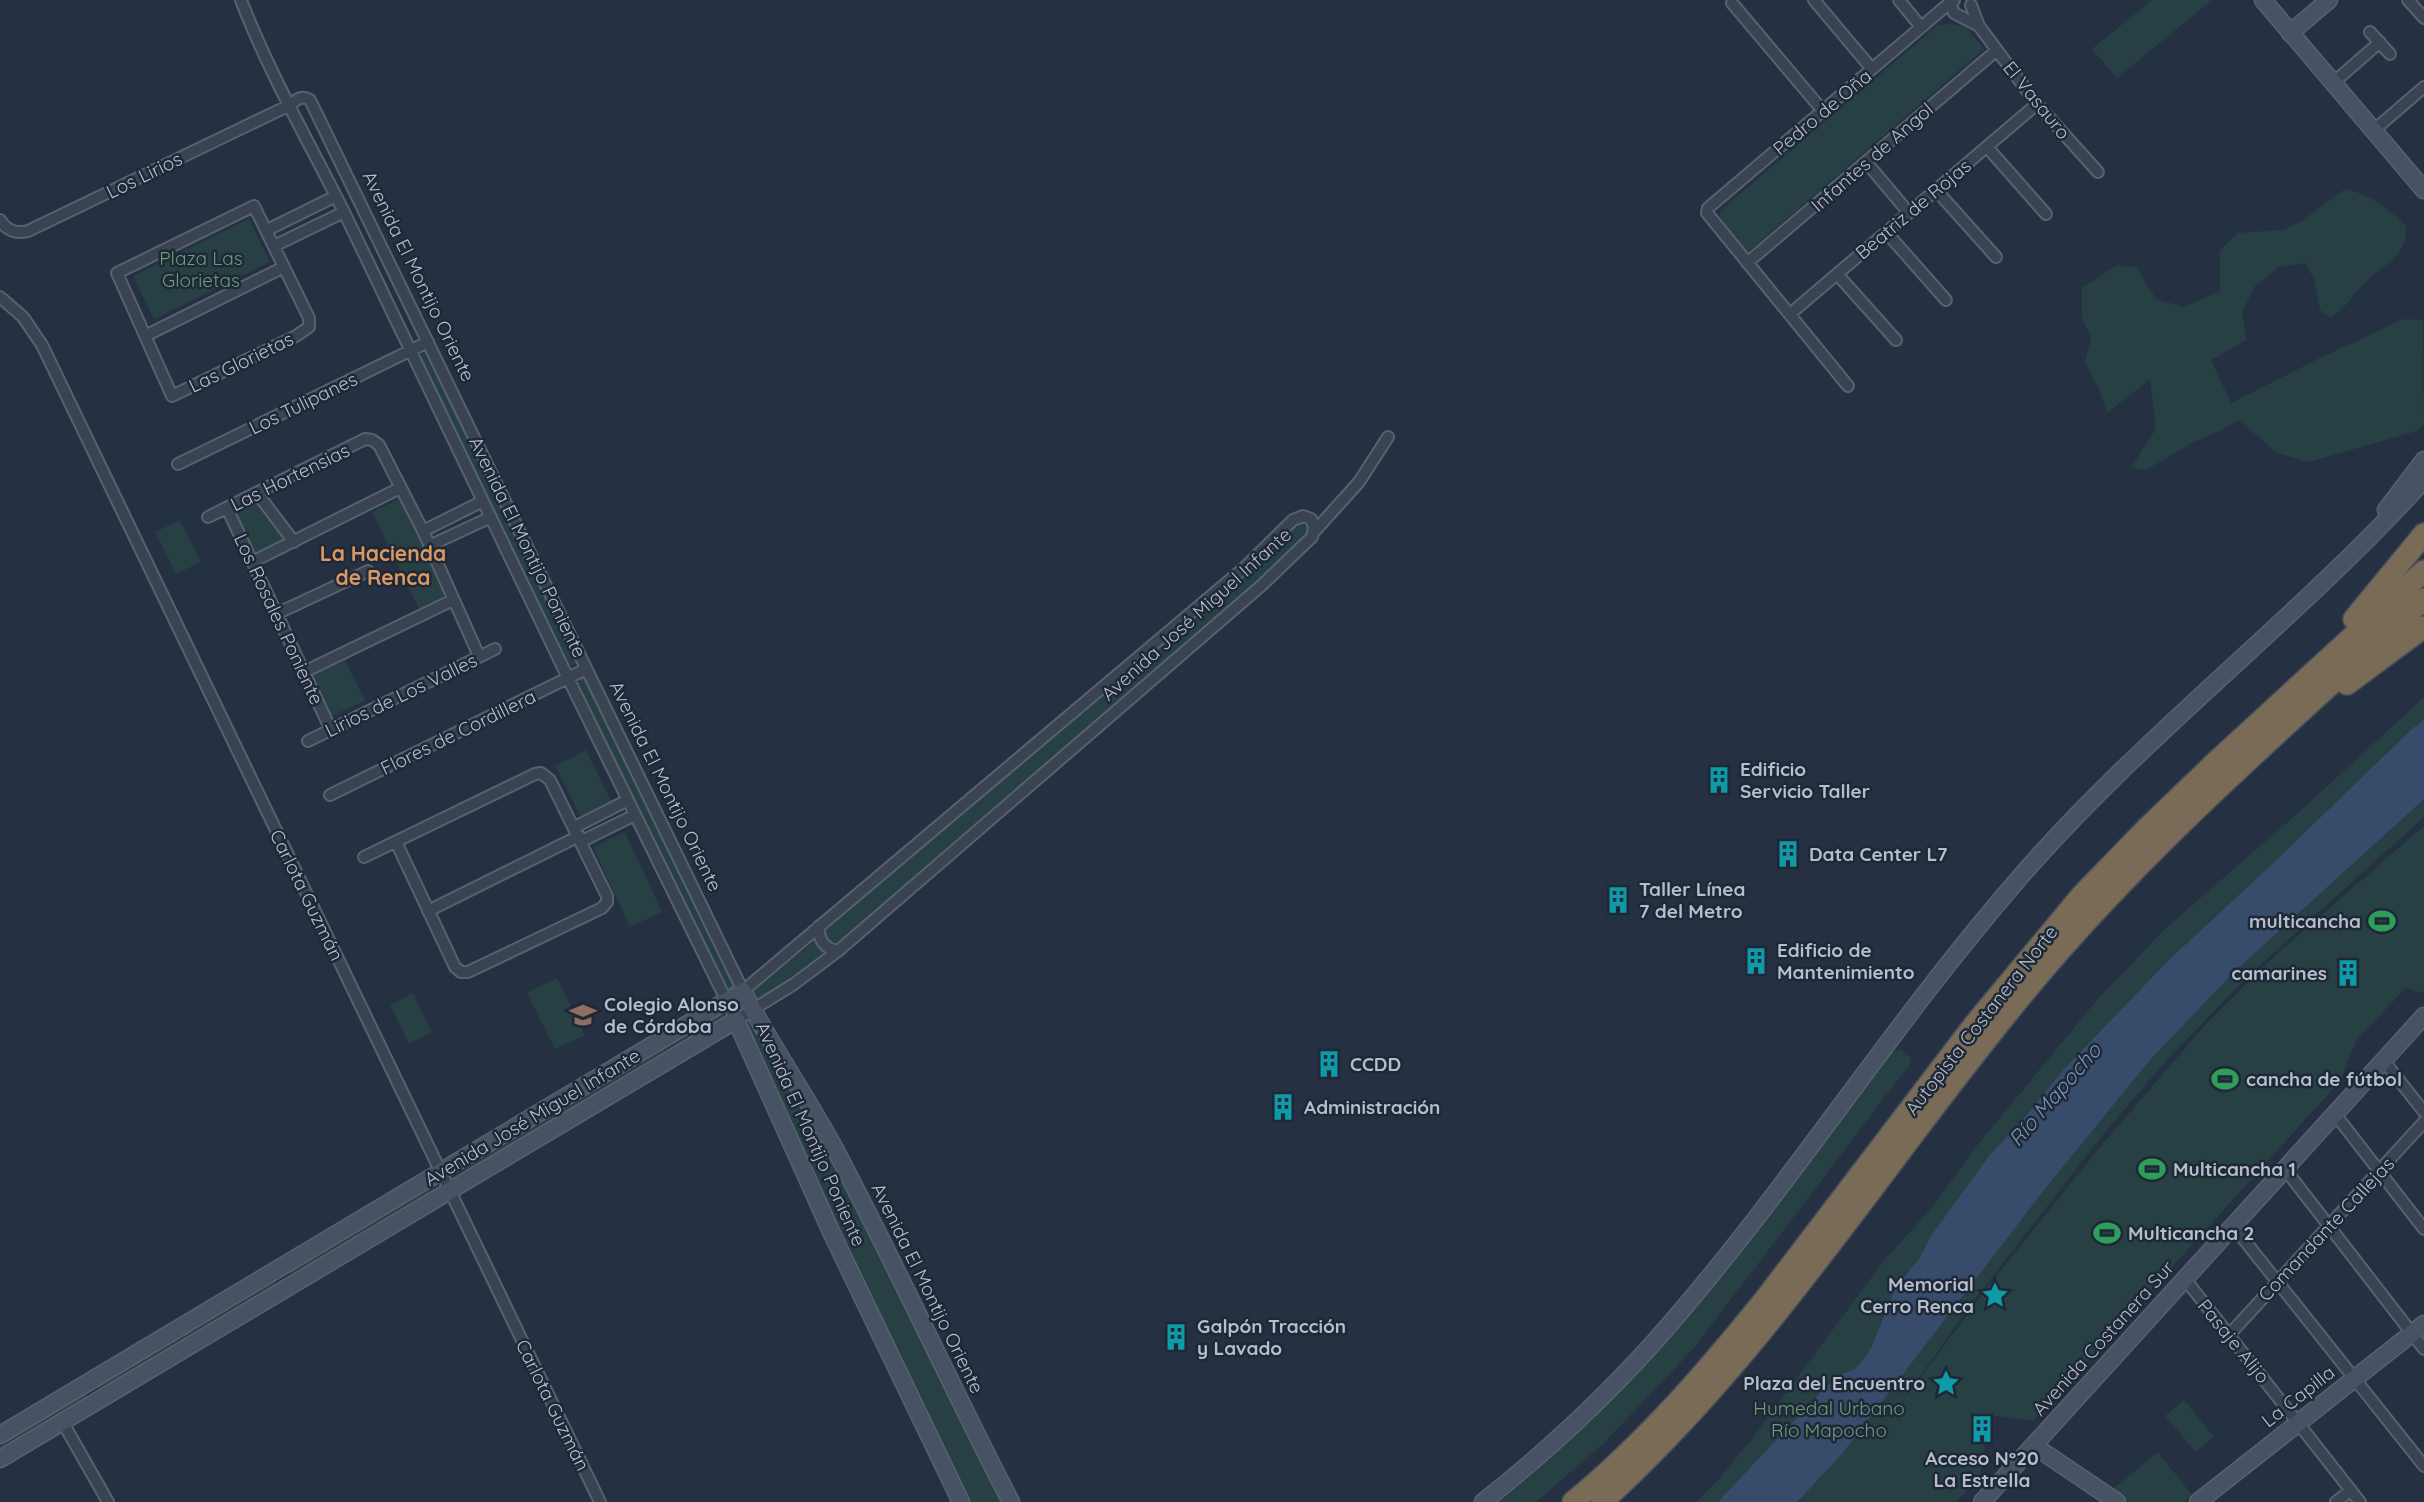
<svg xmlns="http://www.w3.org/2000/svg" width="2424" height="1502" font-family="Quicksand,sans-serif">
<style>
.green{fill:#274044}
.water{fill:#374c6b}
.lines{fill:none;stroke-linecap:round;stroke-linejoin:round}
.street-casing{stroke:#57616f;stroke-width:14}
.secondary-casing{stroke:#57616f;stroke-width:19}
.highway-casing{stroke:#444e5c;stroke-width:24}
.street{stroke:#394352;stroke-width:10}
.secondary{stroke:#475265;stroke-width:16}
.highway{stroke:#796b56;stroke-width:21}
.labels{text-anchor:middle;stroke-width:5;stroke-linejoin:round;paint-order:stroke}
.street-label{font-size:19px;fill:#b6becc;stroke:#1e2837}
.park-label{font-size:19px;fill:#6c9e78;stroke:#1e2837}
.poi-label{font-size:19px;font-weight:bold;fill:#b6becc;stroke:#1e2837;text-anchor:start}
.neighbourhood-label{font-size:21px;font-weight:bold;fill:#dc9862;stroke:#1e2837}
.water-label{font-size:21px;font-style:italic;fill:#7c94b5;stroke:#1e2837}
</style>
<rect width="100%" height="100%" fill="#253143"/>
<!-- green -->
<path class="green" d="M2152,0h60l-95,78 -25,-29z
M1953,24l13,3 18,22 -237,204 -27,-35v-7l218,-186z
M2345,189c26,6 42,18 61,37 2,31 -22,37 -40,56 -13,12 -20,26 -35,36l-11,-8 -6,-31 -9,-16 -26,4 -24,19 -13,26 4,28 -35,20 20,43 91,-46 82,-38 19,1 1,105 -7,6 -108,31 -32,-9 -38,-33 -25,14 -21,8 -47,28 -15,-3 25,-38 -6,-50 -43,34 -8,-25 -14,-25 6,-26 -9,-19v-30l35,-23 20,3 19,31 28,8 36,-16v-40l17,-18 46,-3 20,-10z
M249,219l21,43 -116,57 -21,-43z
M424,351l4,1 149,307v5l-7,2 -5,-6 -139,-288 -6,-15z
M257,499l30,40 -32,17 -22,-46z
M399,499l48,96 -28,14 -47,-97z
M180,520l21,42 -25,12 -21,-42z
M1303,523l5,4 -4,9 -40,41 -424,364 -8,3 -4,-1 -4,-8 1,-5 445,-378 28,-28z
M345,660l20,41 -34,15 -19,-41z
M582,677l4,3 149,305v3l-6,4 -8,-11 -143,-295 -1,-4z
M2424,697v120l-174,157 -85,88 -60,70 -137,176 -68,97 90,-121 105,-131 111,-129 72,-71 146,-127v164l-3,3 -15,-5 -49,51 -17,42 -307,340 -45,-6 -8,63 -24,24h-260l23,-23 32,-39 135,-182 46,-50 43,-60 122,-148 69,-72 131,-114z
M586,750l25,51 -31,15 -25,-50z
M625,832l37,80 -32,15 -37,-80z
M814,942l11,13 -62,46 -9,-4v-8z
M557,978l28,57 -30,14 -28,-56z
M413,993l19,39 -23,12 -19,-39z
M718,1013l6,2 2,3 -255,155 -5,-2 -2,-5z
M749,1019l5,1 67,115 185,367h-37l-226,-477z
M1900,1049l11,9 -1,6 -216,284 -90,95 -68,59h-36c69,-57 133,-120 190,-188 70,-84 135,-174 202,-262z
M423,1188l5,1 2,5 -136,83 -5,-9z
M273,1279l6,8 -177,105 -6,-8z
M85,1393l5,5 -90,56v-13z
M2184,1400l30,37 -18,15 -31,-36z
M2158,1452l34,43 -8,7h-54l-17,-13z"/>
<!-- water -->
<path class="water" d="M2424,720v79l-189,172 -86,90 -105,129 -203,265 -44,47h-79l106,-113 14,-13 17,-7 8,-9 8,-12 25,-61 23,-28 12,-23 58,-80 37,-40 39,-48 105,-109 97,-90 145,-140z"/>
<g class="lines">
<defs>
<path id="street" d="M1814,0l58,69
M1899,0l22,27
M1954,0l-3,5 3,8 25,13
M2408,0l16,18
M1732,3l91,108
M1971,5l8,21 58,78 61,68
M2370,32l20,22
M2333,83l47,-41
M2373,131l51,-44
M1987,147l59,67
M1866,162l43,51
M1936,190l60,67
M254,206l55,112v9l-13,9 -124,60 -55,-123z
M0,220c7,11 16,14 28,11l262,-126c7,-6 12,-10 20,-5l433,891 501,-423 49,-48 10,-4 8,3 3,8 -2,10 -50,48 -424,366 -44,33 -58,36 -168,-342 -224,-466c-35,-70 -75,-139 -103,-212
M267,230l69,-34
M1886,232l60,68
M274,246l70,-34
M1747,263l250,-213
M1837,274l59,66
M0,297l23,20 19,28 558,1157
M1790,314l247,-210
M145,336l139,-69
M1848,386l-141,-173 1,-5 244,-207
M178,464l250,-122
M257,493l37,49
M227,508l104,222
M208,517l157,-78 7,1 7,5 44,86 56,125
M423,531l60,-30
M1313,533l46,-51 29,-45
M429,546l62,-29
M252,562l148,-74
M276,614l92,-43
M304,672l149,-72
M308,741l187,-92
M330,795l256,-126
M575,827l53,-27
M582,841l53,-26
M364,857l171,-83 6,-1 9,7 57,116v6l-5,6 -134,64h-7l-6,-5 -59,-125
M428,911l151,-75
M819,926c-1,14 6,23 19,25
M2384,1061l40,51
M2335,1114l89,115
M2285,1169l139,180
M2233,1226l191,240
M2185,1279l175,223
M2229,1335l195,-213
M62,1421l46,81
M2336,1502l15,-12"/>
<path id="secondary" d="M2263,0l161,190
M2290,33l39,-33
M2386,510l38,-50
M0,1435l743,-444c28,55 64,106 93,160 61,116 115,235 175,351
M2034,1446l83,56
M0,1459l736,-439 97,216 128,266
M1483,1502c67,-53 131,-113 187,-178 122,-141 223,-300 345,-441 125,-146 280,-261 409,-403
M1982,1502l442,-486
M2198,1502l226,-178"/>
<path id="highway" d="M2354,619l70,-85
M2347,684l77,-57
M1573,1502c73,-60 134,-131 193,-204l208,-273 108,-130 62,-64 75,-72 205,-188
M1602,1502c168,-152 286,-347 431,-520 118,-141 257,-259 391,-383"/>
</defs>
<!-- street casing -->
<use href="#street" class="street-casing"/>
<!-- secondary casing -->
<use href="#secondary" class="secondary-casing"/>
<!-- highway casing -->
<use href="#highway" class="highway-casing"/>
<!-- street -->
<use href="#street" class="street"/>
<!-- secondary -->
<use href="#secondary" class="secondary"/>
<!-- highway -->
<use href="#highway" class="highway"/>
</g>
<!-- icons -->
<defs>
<symbol id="building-bare" viewBox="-9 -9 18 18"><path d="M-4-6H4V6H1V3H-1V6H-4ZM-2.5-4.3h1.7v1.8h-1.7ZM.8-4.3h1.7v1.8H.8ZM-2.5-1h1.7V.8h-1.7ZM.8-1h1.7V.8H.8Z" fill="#0f9aa8" stroke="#1e2837" stroke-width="2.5" paint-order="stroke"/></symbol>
<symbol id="stadium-bare" viewBox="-9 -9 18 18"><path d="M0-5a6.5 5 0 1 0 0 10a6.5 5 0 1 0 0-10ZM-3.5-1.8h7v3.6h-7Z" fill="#2e9e5b" stroke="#1e2837" stroke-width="2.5" paint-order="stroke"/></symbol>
<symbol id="school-bare" viewBox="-9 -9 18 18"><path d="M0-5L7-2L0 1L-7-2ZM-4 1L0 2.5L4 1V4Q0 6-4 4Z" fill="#8d6e63" stroke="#1e2837" stroke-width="2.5" paint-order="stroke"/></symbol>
<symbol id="sight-bare" viewBox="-9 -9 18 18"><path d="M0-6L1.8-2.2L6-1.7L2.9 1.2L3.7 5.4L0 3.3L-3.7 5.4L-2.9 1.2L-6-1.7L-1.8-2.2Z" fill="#0f9aa8" stroke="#1e2837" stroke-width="2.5" paint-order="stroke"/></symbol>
</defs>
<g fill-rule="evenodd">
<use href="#building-bare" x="1700" y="761" width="38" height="38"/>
<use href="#building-bare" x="1769" y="835" width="38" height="38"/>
<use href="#building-bare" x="1599" y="881" width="38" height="38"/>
<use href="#stadium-bare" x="2363" y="902" width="38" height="38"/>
<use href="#building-bare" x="1737" y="942" width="38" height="38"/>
<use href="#building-bare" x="2329" y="954" width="38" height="38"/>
<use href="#school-bare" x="564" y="996" width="38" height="38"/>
<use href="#building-bare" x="1310" y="1045" width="38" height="38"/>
<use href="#stadium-bare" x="2206" y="1060" width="38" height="38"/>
<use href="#building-bare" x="1264" y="1088" width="38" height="38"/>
<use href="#stadium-bare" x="2133" y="1150" width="38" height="38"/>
<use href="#stadium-bare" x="2088" y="1214" width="38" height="38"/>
<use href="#sight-bare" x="1976" y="1276" width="38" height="38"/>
<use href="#building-bare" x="1157" y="1318" width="38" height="38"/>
<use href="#sight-bare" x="1927" y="1364" width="38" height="38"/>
<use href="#building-bare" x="1963" y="1410" width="38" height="38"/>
</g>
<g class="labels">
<!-- street labels -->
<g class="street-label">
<text transform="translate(2037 100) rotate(51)" y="7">El Vasauro</text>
<text transform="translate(1822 112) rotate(-40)" y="7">Pedro de Oña</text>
<text transform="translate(1872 157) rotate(-41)" y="7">Infantes de Angol</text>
<text transform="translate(144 175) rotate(-26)" y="7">Los Lirios</text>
<text transform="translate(1913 209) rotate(-40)" y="7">Beatriz de Rojas</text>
<text transform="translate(419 276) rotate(64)" y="7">Avenida El Montijo Oriente</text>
<text transform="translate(241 362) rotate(-26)" y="7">Las Glorietas</text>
<text transform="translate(303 403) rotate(-26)" y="7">Los Tulipanes</text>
<text transform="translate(290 477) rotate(-26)" y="7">Las Hortensias</text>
<text transform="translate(528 547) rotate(64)" y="7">Avenida El Montijo Poniente</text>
<text transform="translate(1196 614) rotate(-42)" y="7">Avenida José Miguel Infante</text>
<text transform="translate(279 619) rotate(65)" y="7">Los Rosales Poniente</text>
<text transform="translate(401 695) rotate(-26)" y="7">Lirios de Los Valles</text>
<text transform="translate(458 732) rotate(-26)" y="7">Flores de Cordillera</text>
<text transform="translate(666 786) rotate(64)" y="7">Avenida El Montijo Oriente</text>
<text transform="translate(307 895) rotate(64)" y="7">Carlota Guzmán</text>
<text transform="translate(1981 1020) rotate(-52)" y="7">Autopista Costanera Norte</text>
<text transform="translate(532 1117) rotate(-31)" y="7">Avenida José Miguel Infante</text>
<text transform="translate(811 1134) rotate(66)" y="7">Avenida El Montijo Poniente</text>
<text transform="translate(2326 1229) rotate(-47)" y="7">Comandante Callejas</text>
<text transform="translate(928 1288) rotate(64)" y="7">Avenida El Montijo Oriente</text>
<text transform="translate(2103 1338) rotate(-48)" y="7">Avenida Costanera Sur</text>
<text transform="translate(2234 1341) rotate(51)" y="7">Pasaje Alijo</text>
<text transform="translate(2298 1396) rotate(-38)" y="7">La Capilla</text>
<text transform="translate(553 1405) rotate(64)" y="7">Carlota Guzmán</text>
</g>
<!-- park labels -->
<g class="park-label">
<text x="201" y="265">Plaza Las<tspan x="201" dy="22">Glorietas</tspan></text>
<text x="1829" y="1415">Humedal Urbano<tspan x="1829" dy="22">Río Mapocho</tspan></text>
</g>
<!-- poi labels -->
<g class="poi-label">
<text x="1740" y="776">Edificio<tspan x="1740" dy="22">Servicio Taller</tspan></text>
<text x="1809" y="861">Data Center L7</text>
<text x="1639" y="896">Taller Línea<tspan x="1639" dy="22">7 del Metro</tspan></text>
<text x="2361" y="928" text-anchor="end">multicancha</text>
<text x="1777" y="957">Edificio de<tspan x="1777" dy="22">Mantenimiento</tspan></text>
<text x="2327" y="980" text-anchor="end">camarines</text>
<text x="604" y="1011">Colegio Alonso<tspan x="604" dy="22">de Córdoba</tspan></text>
<text x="1350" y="1071">CCDD</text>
<text x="2246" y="1086">cancha de fútbol</text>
<text x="1304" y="1114">Administración</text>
<text x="2173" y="1176">Multicancha 1</text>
<text x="2128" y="1240">Multicancha 2</text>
<text x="1974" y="1291" text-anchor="end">Memorial<tspan x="1974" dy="22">Cerro Renca</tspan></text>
<text x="1197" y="1333">Galpón Tracción<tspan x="1197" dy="22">y Lavado</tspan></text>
<text x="1925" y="1390" text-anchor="end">Plaza del Encuentro</text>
<text x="1982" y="1465" text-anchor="middle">Acceso N°20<tspan x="1982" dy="22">La Estrella</tspan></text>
</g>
<!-- neighbourhood labels -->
<g class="neighbourhood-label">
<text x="383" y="561">La Hacienda<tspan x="383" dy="24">de Renca</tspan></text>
</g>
<!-- water labels -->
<g class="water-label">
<text transform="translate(2055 1095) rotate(-49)" y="7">Río Mapocho</text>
</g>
</g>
</svg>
